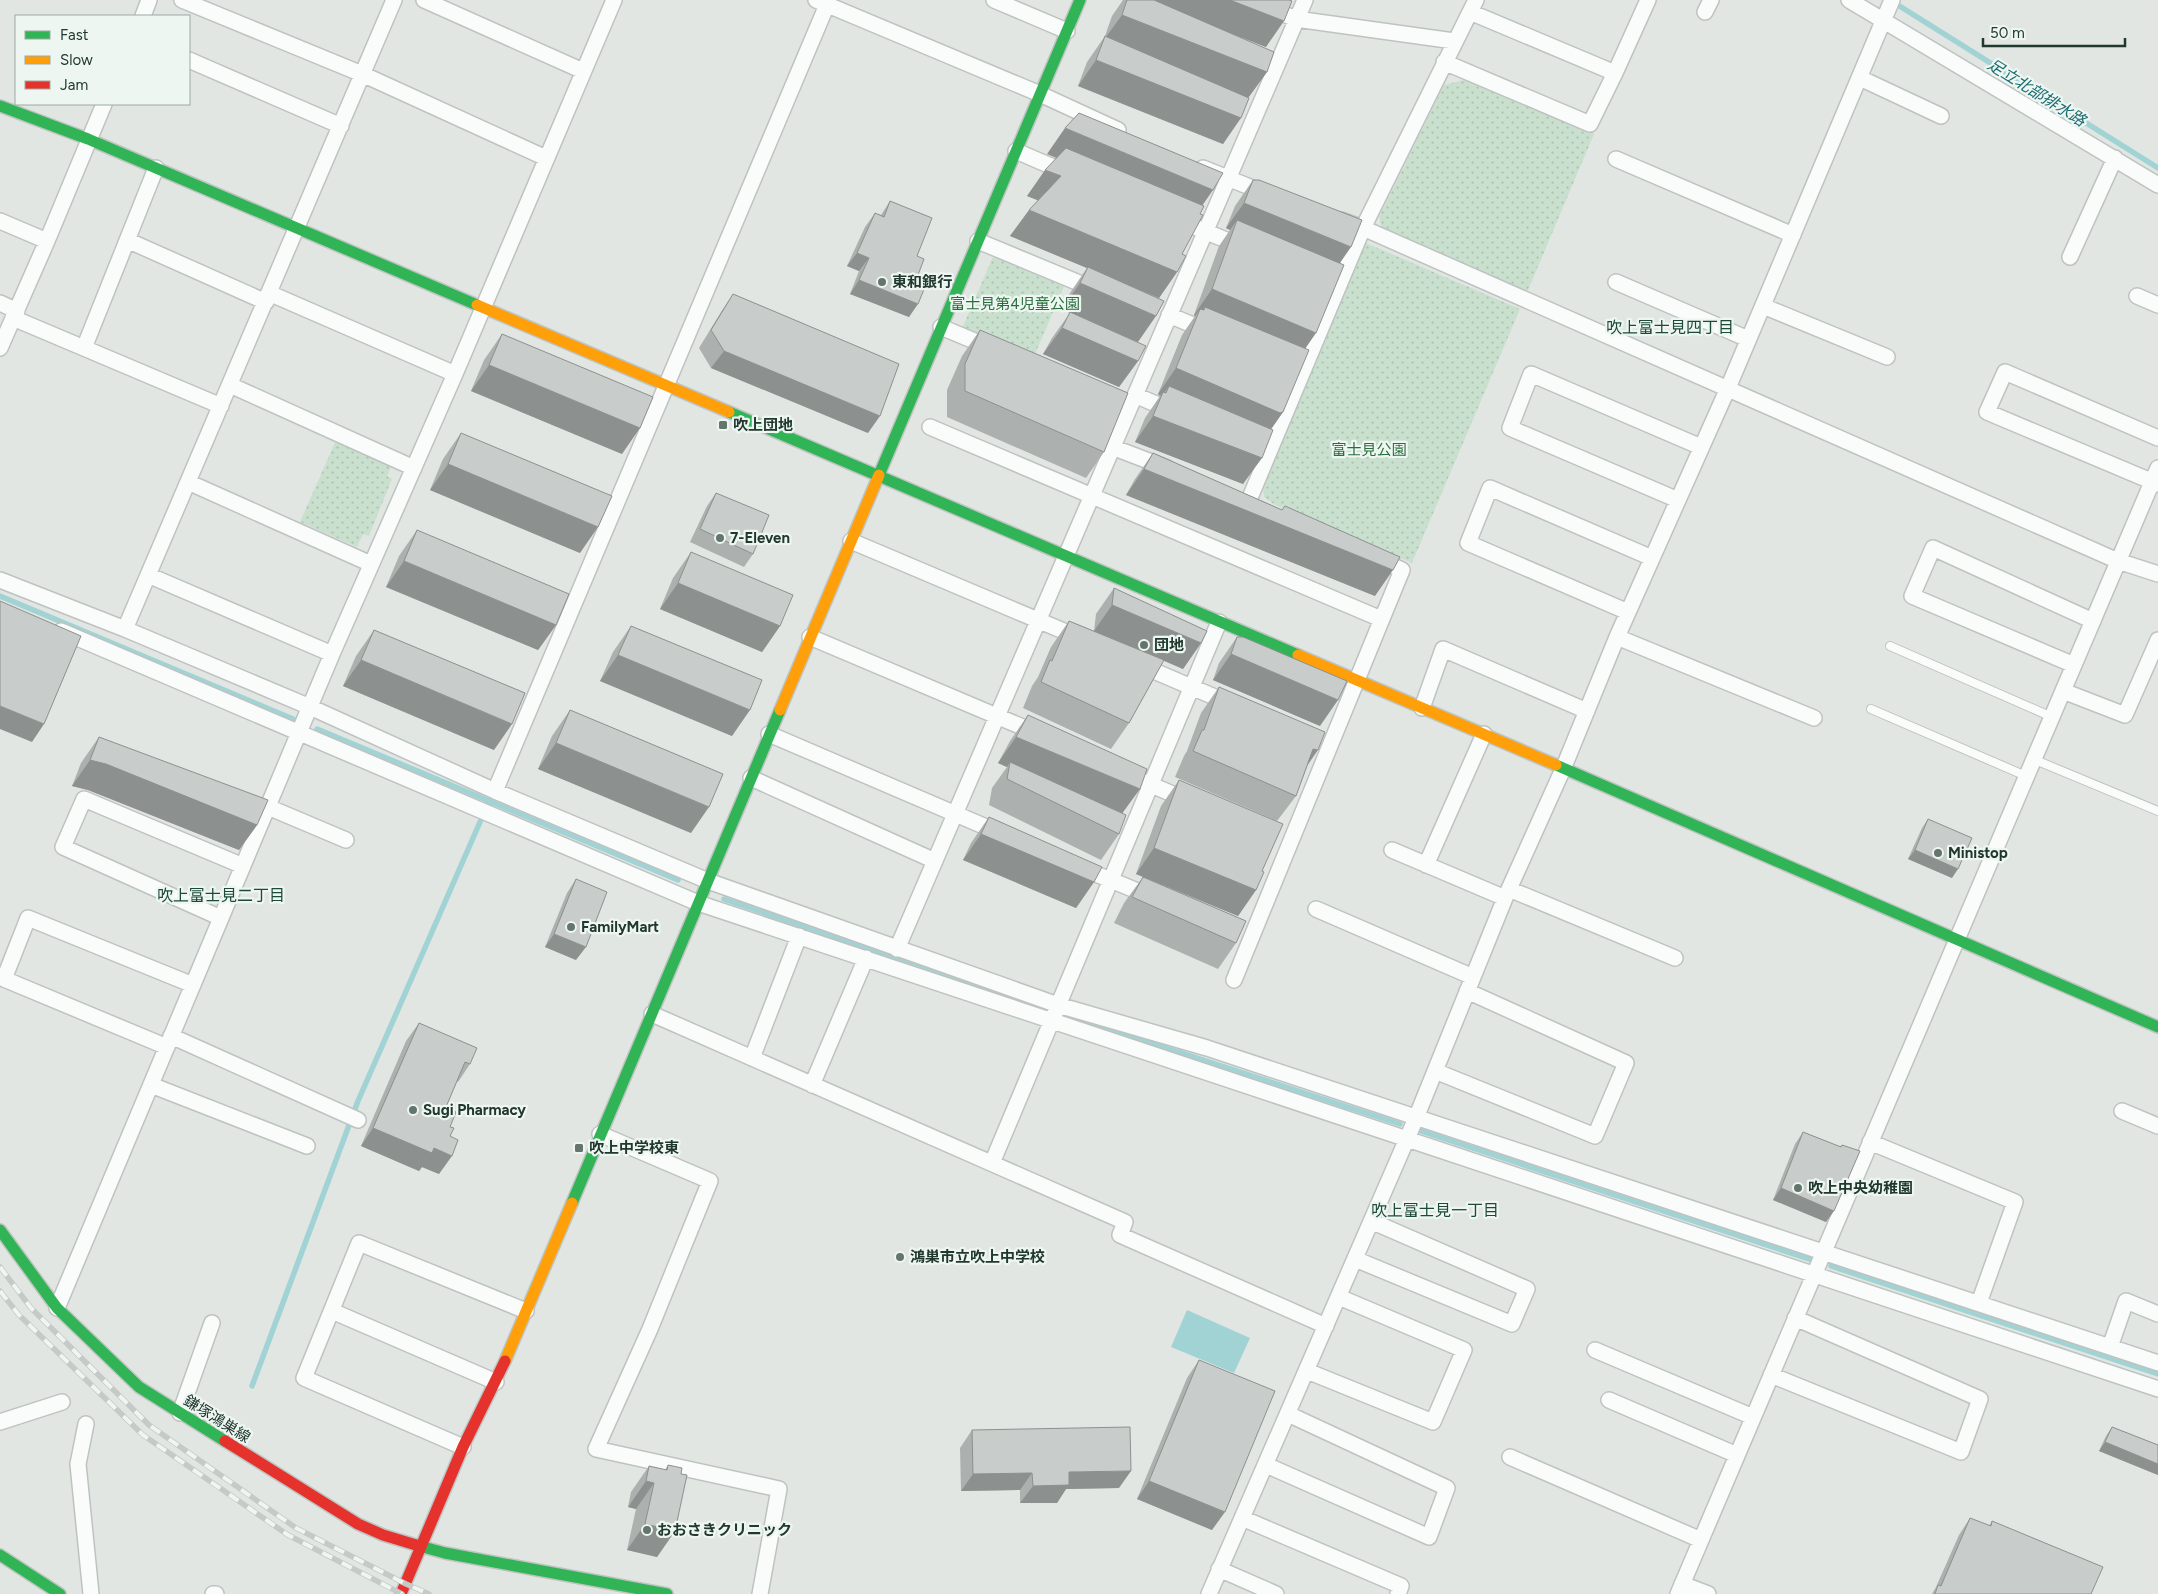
<svg xmlns="http://www.w3.org/2000/svg" width="2158" height="1594" font-family="Figtree,'Noto Sans JP',sans-serif">
<style>
.park{fill:url(#park-dots)}
.water{fill:#a1d3d4}
.lines{fill:none;stroke-linecap:round;stroke-linejoin:round}
.stream{stroke:#a1d3d4;stroke-width:5.5}
.lane-casing{stroke:#bec3c0;stroke-width:10}
.street-casing{stroke:#bec3c0;stroke-width:18}
.fast-casing{stroke:#bdc4c1;stroke-width:14}
.slow-casing{stroke:#bdc4c1;stroke-width:14}
.jam-casing{stroke:#bdc4c1;stroke-width:14}
.lane{stroke:#fafbfb;stroke-width:8}
.street{stroke:#fafbfb;stroke-width:15}
.fast{stroke:#30b455;stroke-width:11}
.slow{stroke:#ff9f0a;stroke-width:11}
.jam{stroke:#e5322d;stroke-width:11}
.rail-casing{stroke:#c5c9c7;stroke-width:5.5}
.rail{stroke:#eef6f1;stroke-width:4;stroke-dasharray:11;stroke-linecap:butt}
.wall{fill:#acb0af}
.shaded-wall{fill:#8c908e}
.building{fill:#c8cdcb;stroke:#8c908e}
.poi-dot{fill:#64756e;stroke:#eef6f1;stroke-width:2}
.labels{text-anchor:middle;stroke-width:4.5;stroke-linejoin:round;paint-order:stroke}
.poi-label{font-size:15px;font-weight:bold;fill:#20382f;stroke:#eef6f1;text-anchor:start}
.park-label{font-size:15px;fill:#2b6e3e;stroke:#eef6f1}
.street-label{font-size:15px;fill:#20382f;stroke:#eef6f1}
.water-label{font-size:16px;font-style:italic;fill:#1c6d72;stroke:#eef6f1}
.neighbourhood-label{font-size:16px;fill:#1d4a3a;stroke:#eef6f1}
</style>
<defs>
<pattern id="park-dots" width="8" height="8" patternUnits="userSpaceOnUse" patternTransform="scale(1.25)"><rect width="8" height="8" fill="#cae0ce"/><path d="M2 2h.1M6 6h.1" fill="none" stroke="#adc1b1" stroke-width="1.8" stroke-linecap="round"/></pattern>
</defs>
<rect width="100%" height="100%" fill="#e1e6e3"/>
<!-- park -->
<path class="park" d="M1467,79l127,55 -68,161 -143,-61 -4,-17 65,-132z
M1366,243l154,66 -108,254 -137,-58 -11,-8 -1,-13z
M995,252l71,30 -34,79 -71,-30z
M336,440l56,25 -5,11 5,3 -23,57 -6,-2 -6,13 -57,-25z"/>
<!-- water -->
<path class="water" d="M1187,1310l63,28 -16,35 -63,-26z"/>
<g class="lines">
<!-- stream -->
<path class="stream" d="M1893,2l265,166
M0,596l293,123
M317,729l361,151
M724,899l322,110
M1064,1015l336,109
M1421,1131l388,128
M1831,1266l327,108
M252,1386l106,-285 136,-311"/>
<defs>
<path id="lane" d="M1890,646l162,71
M1871,709l155,67
M2033,759l125,52"/>
<path id="street" d="M182,0l180,74 184,84
M424,0l159,71
M816,0l224,94 78,36
M994,0l73,31
M1250,0l46,19 158,22
M1849,0l309,185
M1470,12l145,61 33,-73
M1705,12l6,-12
M143,16l6,-16
M189,60l152,66
M1444,62l146,62 25,-51
M1860,78l81,38
M1016,151l51,22
M1616,159l177,76
M1203,168l64,26
M1341,220l22,8 755,333 40,13
M0,221l47,20
M1197,228l46,19
M127,240l139,62
M978,241l118,49
M2070,257l45,-99
M1616,282l132,57
M269,293l186,81
M2137,296l21,9
M0,303l17,8
M1763,306l124,51
M1169,315l38,16
M13,318l208,88
M941,327l50,21
M0,348l47,-107 57,-137
M84,348l72,-180
M230,385l184,83
M1135,395l37,16
M930,427l451,192
M2158,438l-153,-66 -18,40 171,72
M1112,447l55,21
M188,482l183,82
M1249,500l114,-272 113,-228
M1678,500l-168,-72 21,-54 170,73
M851,541l229,97
M148,575l184,79
M0,580l125,49 185,78 185,84 213,90 350,124 149,43 951,315
M1628,612l-160,-69 22,-55 162,70
M125,629l269,-629
M61,631l637,272 1460,486
M810,637l229,97
M1617,637l197,81
M1140,665l91,39
M2074,665l-162,-69 21,-48 160,73
M2063,691l62,24 33,-75
M1422,708l21,-59 144,62
M769,734l231,99
M751,778l184,83
M1142,781l47,20
M495,791l334,-791
M268,807l78,33
M1392,850l113,48
M1426,865l58,-131
M1079,867l73,30
M1509,889l166,69
M1316,909l157,68
M221,918l-158,-71 21,-48 159,67
M897,949l408,-949
M1234,980l168,-410 -26,-12
M652,1014l473,208 -5,13 206,91
M171,1036l187,84
M167,1047l-163,-68 24,-61 165,67
M752,1058l47,-122
M1435,1071l160,65 31,-73 -159,-72
M151,1085l156,61
M812,1085l54,-127
M2122,1111l36,15
M600,1134l110,47 -60,148 -54,120 183,40 -19,105
M1870,1142l145,60 -36,101
M992,1163l227,-541
M1355,1259l157,65 15,-35 -156,-68
M57,1308l275,-654 123,-280 159,-374
M332,1311l164,71
M2110,1347l16,-46 32,13
M1595,1350l158,67
M1307,1371l126,51 31,-72 -125,-53
M1771,1375l190,77 19,-53 -185,-81
M1609,1400l128,55
M180,1413l32,-90
M0,1422l62,-20
M86,1424l-8,40 13,130
M463,1447l-159,-69 55,-135 167,68
M1510,1457l191,83
M1266,1465l163,72 18,-49 -159,-74
M1242,1518l159,68 -3,8
M1219,1569l57,25
M1682,1584l26,10
M213,1594h3
M1209,1594l207,-476 89,-220 58,-129 54,-132 111,-249 164,-388
M1678,1594l480,-1126"/>
<path id="fast" d="M0,106l88,33 389,166
M729,412l569,243
M879,475l201,-475
M1556,765l602,262
M572,1203l208,-493
M0,1230l57,78 82,79 86,54
M416,1545l29,8 222,41
M0,1555l60,39"/>
<path id="slow" d="M477,305l252,107
M1298,655l258,110
M780,710l99,-235
M505,1361l67,-158"/>
<path id="jam" d="M225,1441l133,83 25,11 33,10
M401,1594l62,-147 42,-86"/>
</defs>
<!-- lane casing -->
<use href="#lane" class="lane-casing"/>
<!-- street casing -->
<use href="#street" class="street-casing"/>
<!-- fast casing -->
<use href="#fast" class="fast-casing"/>
<!-- slow casing -->
<use href="#slow" class="slow-casing"/>
<!-- jam casing -->
<use href="#jam" class="jam-casing"/>
<!-- lane -->
<use href="#lane" class="lane"/>
<!-- street -->
<use href="#street" class="street"/>
<!-- fast -->
<use href="#fast" class="fast"/>
<!-- slow -->
<use href="#slow" class="slow"/>
<!-- jam -->
<use href="#jam" class="jam"/>
<defs>
<path id="rail" d="M0,1267l31,41 118,117 147,103 110,56 23,10
M0,1291l19,24 124,120 145,100 114,59"/>
</defs>
<!-- rail casing -->
<use href="#rail" class="rail-casing"/>
<!-- rail -->
<use href="#rail" class="rail"/>
</g>
<!-- wall -->
<path class="wall" d="M1123,0h166l-23,47 -31,-12 32,37 -19,26 -25,46 -145,-58 9,-24 18,-26 7,-20z
M1047,154l155,51 -2,9 -18,40 -5,18 -18,26 -19,-8 -2,52 -32,-14 32,33 -19,26 -76,-33 9,-16 18,-25 -8,-4 8,-16 17,-25 -77,-32 28,-36 -11,-4 30,-38z
M1253,180l87,83 -35,86 -22,63 -12,17 -28,55 -108,-42 10,-24 15,-22 -2,-2 24,-59 13,-19 -1,-1 25,-69 11,-16 -4,-2 9,-22z
M890,201l27,55 -2,27 -6,34 -59,-23 9,-23 -12,-5 18,-39 10,-14 6,2z
M733,294l135,139 -157,-65 -12,-20 22,-36z
M980,330l124,122 -18,26 -139,-61v-27l15,-34z
M502,334l120,120 -151,-63 13,-31z
M461,433l119,120 -150,-63 13,-31z
M1153,453l129,57 3,-4 90,90 -249,-101 9,-16z
M716,493l37,61 -9,13 -54,-25 17,-36z
M417,530l139,95 -18,25 -152,-63 13,-31z
M691,552l89,74 -18,26 -102,-43 13,-31z
M1114,588l87,55 -18,26 -19,-9 -35,63 -18,26 -88,-41 9,-22 6,-9 13,-30 18,-26 25,10 2,-17z
M631,626l101,110 -132,-55 13,-29z
M374,630l120,120 -151,-64 13,-30z
M1237,637l83,89 -107,-46 6,-17z
M1219,687l88,80 -11,29 -19,25 -102,-44 9,-21 3,-5 14,-38z
M570,710l121,123 -153,-64 14,-33z
M1028,715l95,98 -4,21 -18,26 -112,-55 3,-17 15,-21 -9,-4 12,-22z
M99,737l158,88 -18,25 -151,-60 -16,-4 9,-23z
M1179,780l83,91 -6,19 -18,26 -102,-42 25,-68z
M989,817l105,65 -18,26 -113,-48 8,-17z
M1928,819l24,59 -44,-19 14,-31z
M1143,877l93,66 -18,26 -104,-46 10,-20z
M576,879v81l-31,-13 22,-54z
M419,1023l51,41 -12,18 -1,-1 -11,26 4,20v9l-11,38 -17,-7 -3,4 -58,-25 45,-105z
M1803,1132l37,15 2,-2 -16,77 -53,-22 22,-56z
M1199,1360l13,170 -75,-31 50,-121z
M2112,1427l46,18v30l-59,-24 7,-15z
M972,1430l147,58 -53,1 -9,14h-37v-13l-59,1 -1,-43z
M668,1465l7,66 -18,26 -30,-7 9,-41 -8,-2 3,-15 18,-26 16,4z
M1970,1518l19,8 3,-5 99,73h-159l4,-7 23,-52z"/>
<!-- shaded-wall -->
<path class="shaded-wall" d="M1146,0h84l54,21 -18,26z
M1122,15l145,57 -19,26 -145,-57z
M1096,60l145,58 -18,26 -145,-58z
M1065,128l148,62 -18,26 -148,-62z
M1045,170l16,6 -19,26 -15,-6z
M1244,203l107,44 -18,26 -96,-53 -7,10 -4,-2z
M1029,210l148,62 -18,26 -149,-62z
M857,253l12,5 -10,13 -12,-5z
M859,280l59,24 -9,13 -59,-23z
M1080,283l76,33 -18,26 -76,-33z
M1212,289l104,44 -18,26 -94,-49 1,-3 -7,10 2,-8 -5,7 -1,-1z
M1062,328l76,33 -19,26 -76,-33z
M724,351l156,65 -12,17 -157,-65z
M489,365l151,63 -18,26 -151,-63z
M1176,368l107,44 -18,26 -99,-45 3,-7 -7,10 1,-4 -3,4 -2,-2z
M1153,416l109,42 -19,26 -108,-42z
M448,464l150,63 -18,26 -150,-63z
M1144,469l249,101 -18,26 -249,-101z
M404,561l152,64 -18,25 -152,-63z
M678,583l102,43 -18,26 -102,-43z
M1112,605l89,38 -18,26 -89,-38z
M1231,654l107,46 -18,26 -107,-46z
M618,655l132,55 -18,26 -132,-55z
M361,660l151,64 -18,26 -151,-64z
M0,706l44,18 -12,18 -32,-13z
M1016,737l124,52 -19,26 -111,-53 -3,5 -9,-4z
M556,743l153,64 -18,26 -153,-64z
M1313,749l5,1 -18,26z
M90,760l16,4 151,61 -18,25 -151,-60 -16,-4z
M981,834l113,48 -18,26 -113,-48z
M1154,848l102,42 -18,26 -102,-42z
M1915,850l43,19 -6,9 -44,-19z
M554,934l32,13 -10,13 -31,-13z
M373,1128l61,20 18,8 -13,18 -17,-7 -3,4 -58,-25z
M1781,1188l53,23 -8,11 -53,-22z
M2105,1442l53,22v11l-59,-24z
M1131,1471l-12,17 -53,1 -9,14h-37l13,-17 36,-14z
M1032,1473l-12,17 -59,1 12,-17z
M646,1481l8,2 -18,26 -8,-2z
M1149,1481l76,31 -13,18 -75,-31z
M645,1524l30,7 -18,26 -30,-7z"/>
<!-- building -->
<path class="building" d="M1127,0h27l120,52 -7,20 -145,-57z
M1230,0h59l3,1 -8,20z
M1105,36l144,62 -8,20 -145,-58z
M1079,113l144,60 -10,17 -148,-62z
M1066,148l138,58 -4,8 3,1 -21,39 4,2 -9,16 -148,-62 32,-34 -16,-6z
M1253,180h6l103,40 -11,27 -107,-44z
M890,201l42,17 -15,38 7,3 -9,24 10,4 -7,17 -59,-24 10,-22 -12,-5 18,-40 9,4z
M1237,220l107,45 -28,68 -104,-44z
M1088,267l76,34 -8,15 -76,-33z
M733,294l166,70 -19,52 -156,-65 -13,-21z
M1205,307l104,43 -26,62 -3,1 -104,-45 24,-59 4,1z
M1070,312l76,34 -8,15 -76,-33z
M980,330l148,63 -24,59 -139,-61v-27z
M502,334l151,63 -13,31 -151,-63z
M1169,386l104,44 -11,28 -109,-42 10,-24 3,1z
M461,433l151,63 -14,31 -150,-63z
M1153,453l129,57 3,-4 115,51 -7,13 -249,-101z
M716,493l53,22 -16,39 -53,-25z
M417,530l152,64 -13,31 -152,-64z
M691,552l102,43 -13,31 -102,-43z
M1114,588l93,43 -6,12 -89,-38z
M0,601l81,35 -37,88 -44,-18z
M1069,621l95,39 -35,63 -88,-41 9,-22 2,1z
M631,626l131,54 -12,30 -132,-55z
M374,630l151,63 -13,31 -151,-64z
M1237,637h6l104,44 -9,19 -107,-46z
M1219,687l106,45 -7,18 -5,-1 -17,47 -103,-45 9,-21h2z
M570,710l153,64 -14,33 -153,-64z
M1028,715l119,54 -7,20 -124,-52z
M99,737l169,63 -11,25 -151,-61 -16,-4z
M1010,762l116,53 -7,19 -112,-55z
M1179,780l104,44 -21,47 2,1 -8,18 -102,-42z
M989,817l113,50 -8,15 -113,-48z
M1928,819l44,19 -14,31 -43,-19z
M1143,877l103,44 -10,22 -104,-46z
M576,879l31,13 -21,55 -32,-13z
M419,1023l58,25 -7,16 -5,-2 -19,45 10,5 -6,15 4,1 -4,8 8,4 -6,16 -18,-8 -2,5 -59,-25z
M1803,1132l38,15 1,-2 18,6 -26,60 -53,-23z
M1199,1360l76,31 -50,121 -76,-31z
M1130,1427l1,44 -62,1v13l-36,1 -1,-13 -59,1 -1,-44z
M2112,1427l46,18v19l-53,-22z
M668,1465l14,3 -1,6 6,1 -12,56 -30,-7 9,-41 -8,-2 3,-15 18,4z
M1970,1518l21,8 1,-5 111,46 -12,27h-156l3,-9 3,1z"/>
<!-- markers -->
<g class="poi-dot">
<circle cx="882" cy="282" r="5"/>
<rect x="718" y="420" width="10" height="10" rx="2.5"/>
<circle cx="720" cy="538" r="5"/>
<circle cx="1144" cy="645" r="5"/>
<circle cx="1938" cy="853" r="5"/>
<circle cx="571" cy="927" r="5"/>
<circle cx="413" cy="1110" r="5"/>
<rect x="574" y="1143" width="10" height="10" rx="2.5"/>
<circle cx="1798" cy="1188" r="5"/>
<circle cx="900" cy="1257" r="5"/>
<circle cx="647" cy="1530" r="5"/>
</g>
<g class="labels">
<!-- poi labels -->
<g class="poi-label">
<text x="892" y="287">東和銀行</text>
<text x="733" y="430">吹上団地</text>
<text x="730" y="543">7-Eleven</text>
<text x="1154" y="650">団地</text>
<text x="1948" y="858">Ministop</text>
<text x="581" y="932">FamilyMart</text>
<text x="423" y="1115">Sugi Pharmacy</text>
<text x="589" y="1153">吹上中学校東</text>
<text x="1808" y="1193">吹上中央幼稚園</text>
<text x="910" y="1262">鴻巣市立吹上中学校</text>
<text x="657" y="1535">おおさきクリニック</text>
</g>
<!-- park labels -->
<g class="park-label">
<text x="1015" y="309">富士見第4児童公園</text>
<text x="1369" y="455">富士見公園</text>
</g>
<!-- street labels -->
<g class="street-label">
<text transform="translate(217 1419) rotate(32)" y="5">鎌塚鴻巣線</text>
</g>
<!-- water labels -->
<g class="water-label">
<text transform="translate(2037 92) rotate(32)" y="6">足立北部排水路</text>
</g>
<!-- neighbourhood labels -->
<g class="neighbourhood-label">
<text x="1670" y="333">吹上富士見四丁目</text>
<text x="221" y="901">吹上富士見二丁目</text>
<text x="1435" y="1216">吹上富士見一丁目</text>
</g>
</g>
<!-- legend -->
<rect x="15" y="15" width="175" height="90" fill="#eef6f1" stroke="#9caaa3"/>
<rect x="25" y="31" width="25" height="8" fill="#30b455" stroke="#9caaa3"/>
<text x="60" y="40" font-size="15" fill="#20382f">Fast</text>
<rect x="25" y="56" width="25" height="8" fill="#ff9f0a" stroke="#9caaa3"/>
<text x="60" y="65" font-size="15" fill="#20382f">Slow</text>
<rect x="25" y="81" width="25" height="8" fill="#e5322d" stroke="#9caaa3"/>
<text x="60" y="90" font-size="15" fill="#20382f">Jam</text>
<!-- scale -->
<path d="M1983 38v8h142v-8" fill="none" stroke="#20382f" stroke-width="2.5"/>
<text x="1990" y="38" font-size="15" fill="#20382f" stroke="#eef6f1" stroke-width="4" paint-order="stroke">50 m</text>
</svg>
